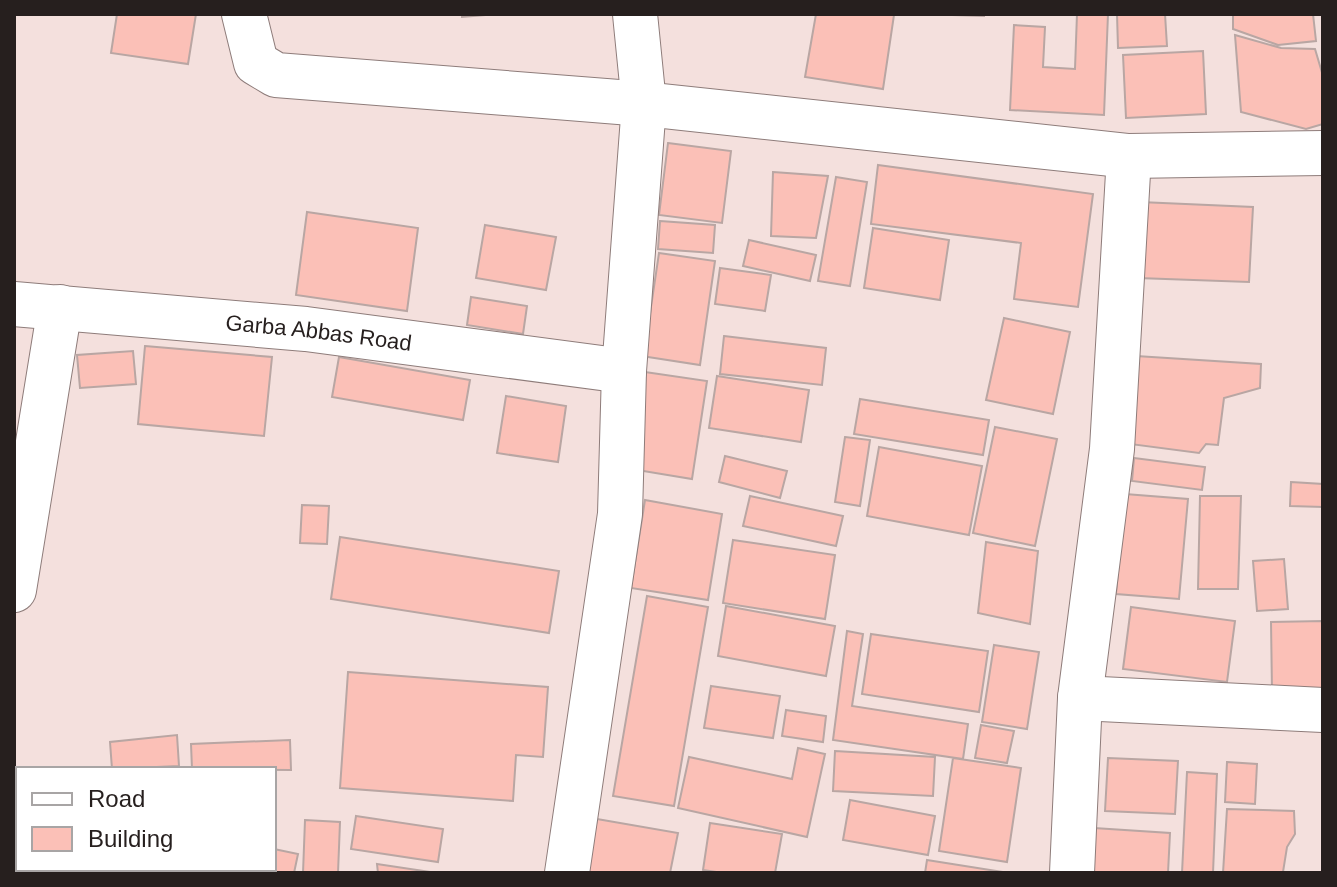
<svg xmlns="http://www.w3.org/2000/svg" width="1337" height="887" font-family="Helvetica,sans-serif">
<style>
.building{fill:#fbc0b7;stroke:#b9a6a3;stroke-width:2}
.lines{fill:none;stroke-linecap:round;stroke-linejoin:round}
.street-casing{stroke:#8e7c7a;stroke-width:46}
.street{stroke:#fff;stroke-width:44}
.labels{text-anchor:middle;stroke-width:8;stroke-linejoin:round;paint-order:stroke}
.street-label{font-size:22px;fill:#261f1e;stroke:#fff}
</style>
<rect width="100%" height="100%" fill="#f4e0dd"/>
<!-- building -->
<path class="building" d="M117,14h79l-8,50 -77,-11z
M462,14h36l-36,3z
M816,14l78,1 -11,74 -78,-12z
M919,14h65v2z
M1077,14h31l-4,101 -94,-5 4,-85 31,2 -2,40 32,2z
M1117,14h48l2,32 -49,2z
M1233,14h80l3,27 -38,4 -45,-16z
M1235,35l46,13 34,1 8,27v48l-17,5 -65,-17z
M1203,51l3,63 -80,4 -3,-63z
M668,143l63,8 -9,72 -63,-8z
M878,165l215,29 -15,113 -64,-8 7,-56 -150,-19z
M773,172l55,4 -12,62 -45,-2z
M836,177l31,5 -17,104 -32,-5z
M1140,202l113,5 -4,75 -111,-4z
M307,212l111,16 -11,83 -111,-16z
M660,221l55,4 -2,28 -55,-4z
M485,225l71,12 -10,53 -70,-12z
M873,228l76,12 -9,60 -76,-12z
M749,240l67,15 -6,26 -67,-15z
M659,253l56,8 -15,104 -65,-10 12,-21z
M720,268l51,7 -6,36 -50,-7z
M471,297l56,9 -4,28 -56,-9z
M1004,318l66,14 -17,82 -67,-14z
M724,336l102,12 -4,37 -102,-11z
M145,346l127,11 -8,79 -126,-12z
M133,351l3,33 -56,4 -3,-33z
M1136,356l125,8 -1,24 -36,10 -6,47 -12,-1 -7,9 -69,-9z
M339,357l131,23 -7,40 -131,-23z
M645,372l62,9 -15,98 -61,-10z
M717,376l92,14 -8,52 -92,-14z
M506,396l60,10 -8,56 -61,-9z
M860,399l129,21 -6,35 -129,-21z
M995,427l62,12 -22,107 -62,-13z
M845,437l25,3 -10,66 -25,-4z
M879,447l103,19 -13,69 -102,-19z
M725,456l62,15 -7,27 -61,-16z
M1134,458l71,9 -3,23 -70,-9z
M1291,482l32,2v23l-33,-1z
M1125,494l63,5 -9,100 -63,-5z
M750,496l93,20 -7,30 -93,-20z
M1200,496h41l-3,93h-40z
M645,500l77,14 -14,86 -77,-12z
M302,505l27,1 -2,38 -27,-1z
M340,537l219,34 -10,62 -218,-34z
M733,540l102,15 -10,64 -102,-16z
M986,542l52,9 -8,73 -52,-11z
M1284,559l4,50 -31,2 -4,-50z
M647,596l61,11 -34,199 -61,-10z
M726,606l109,20 -9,50 -108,-20z
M1131,607l104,14 -8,61 -104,-13z
M1323,621v69l-51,1 -1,-69z
M847,631l16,3 -11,72 116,18 -5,35 -130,-19z
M871,634l117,17 -9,61 -117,-18z
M994,645l45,7 -12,77 -45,-7z
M348,672l200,15 -5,70 -27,-2 -3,46 -173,-13z
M711,686l69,10 -7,42 -69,-10z
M786,710l40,6 -3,26 -41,-6z
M981,725l33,6 -7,32 -32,-5z
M177,735l2,31 -67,3 -2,-27z
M290,740l1,30 -99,-1 -1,-25z
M798,748l27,6 -18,83 -129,-29 11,-51 103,22z
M835,751l100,6 -2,39 -100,-5z
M953,758l68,10 -14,94 -68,-11z
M1108,758l70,3 -3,53 -70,-3z
M1227,762l30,2 -2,40 -30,-2z
M1187,772l30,2 -4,99h-31z
M850,800l85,16 -7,39 -85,-15z
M1227,809l67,2 1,23 -8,13 -4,25 -60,1z
M356,816l87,13 -5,33 -87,-13z
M597,819l81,14 -8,40h-83z
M305,820l35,2 -2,51h-35z
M710,823l72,11 -7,39h-52l-20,-3z
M1094,828l76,5 -2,40h-76z
M274,849l24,5 -4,19h-60l1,-4h39z
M18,859v10h58v4h-61z
M927,860l82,13h-84z
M377,864l60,9h-59z"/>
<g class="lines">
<defs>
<g id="street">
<path d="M244,14l12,49 20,12 368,29 485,52 194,-3"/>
<path id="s1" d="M14,304l292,25 318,42"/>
<path d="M14,590l46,-283"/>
<path d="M1080,698l243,12"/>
<path d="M567,873l53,-359 4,-143 20,-267 -9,-90"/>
<path d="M1072,873l8,-175 32,-249 17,-293"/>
</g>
</defs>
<!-- street casing -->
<use href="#street" class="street-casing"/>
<!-- street -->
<use href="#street" class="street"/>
</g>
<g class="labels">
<!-- street labels -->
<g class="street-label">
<text dy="8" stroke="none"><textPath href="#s1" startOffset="306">Garba Abbas Road</textPath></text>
</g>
</g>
<!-- border -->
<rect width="1337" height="887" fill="none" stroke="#261f1e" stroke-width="32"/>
<!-- legend -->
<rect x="16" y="767" width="260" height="104" fill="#ffffff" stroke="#a8a5a5" stroke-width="2"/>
<rect x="32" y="793" width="40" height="12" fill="#ffffff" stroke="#a8a5a5" stroke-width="2"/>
<text x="88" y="807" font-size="24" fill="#261f1e">Road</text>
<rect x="32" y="827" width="40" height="24" fill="#fbc0b7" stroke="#a8a5a5" stroke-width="2"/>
<text x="88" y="847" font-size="24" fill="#261f1e">Building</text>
</svg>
